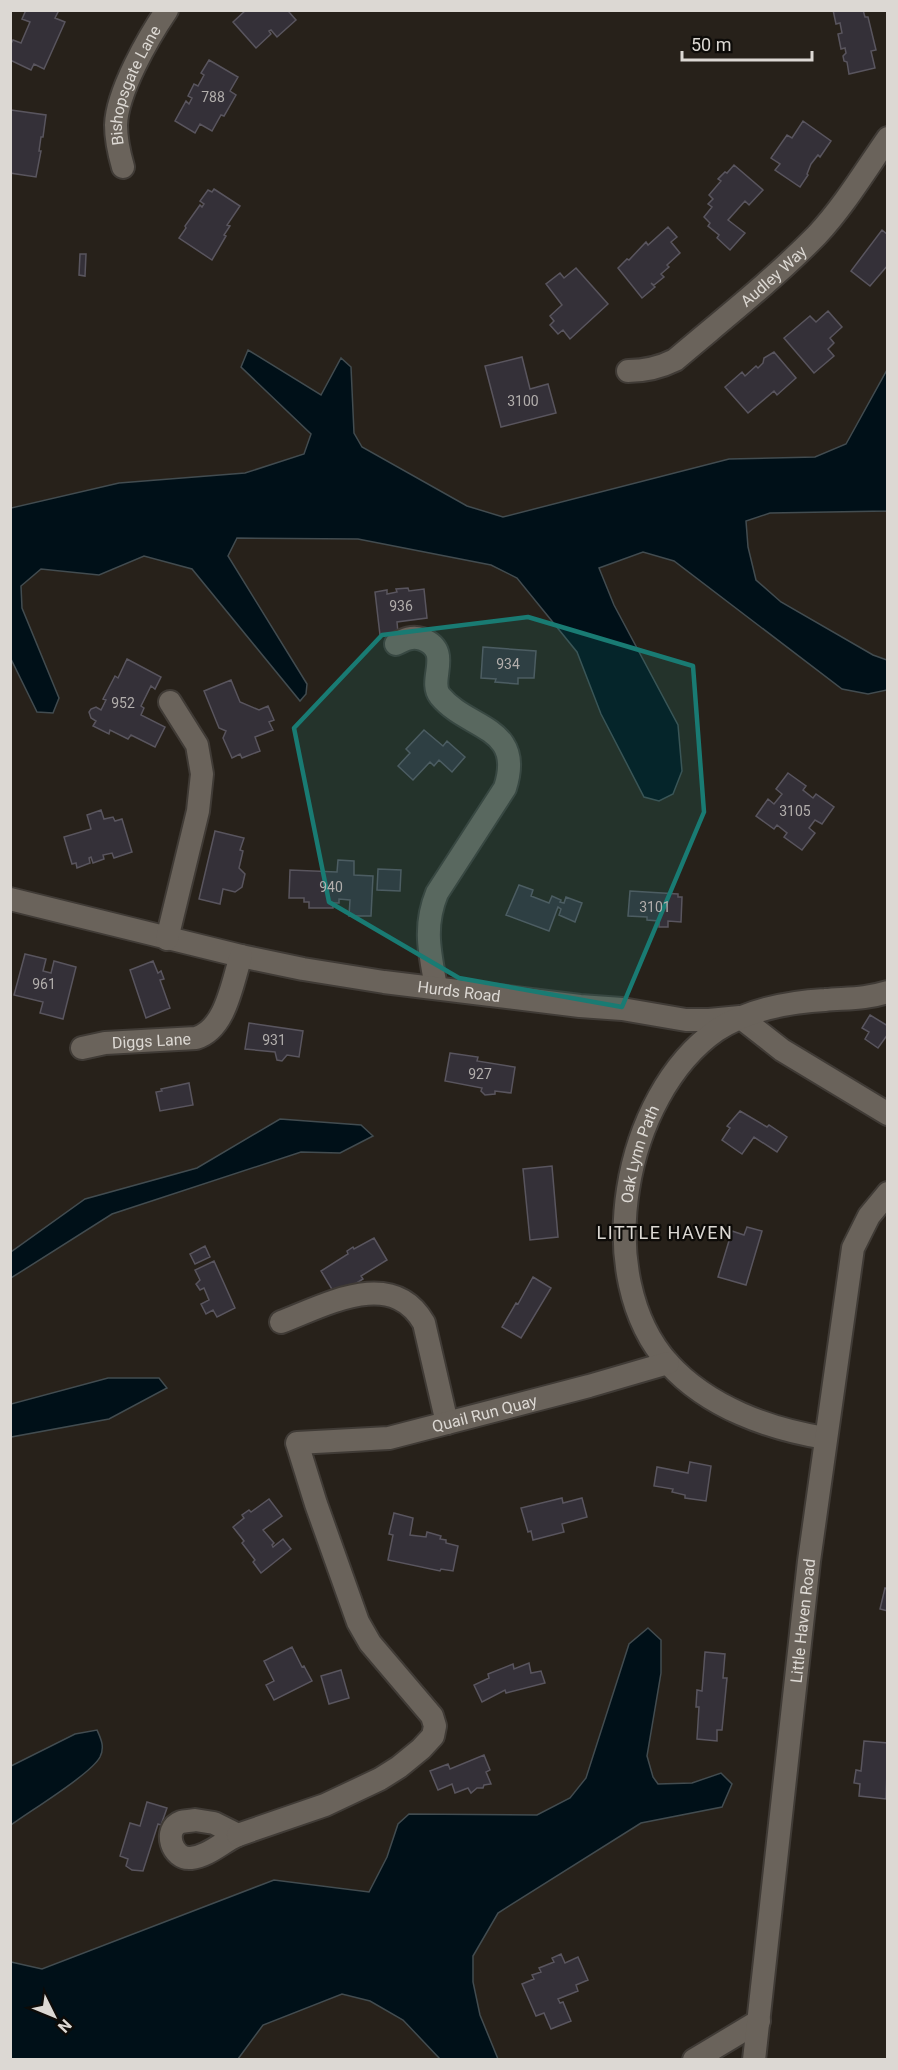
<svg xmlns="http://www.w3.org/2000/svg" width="898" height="2070" font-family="Roboto,sans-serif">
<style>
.water{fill:#001018;stroke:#424c50;stroke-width:1.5}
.building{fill:#343038;stroke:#59555e;stroke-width:1.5}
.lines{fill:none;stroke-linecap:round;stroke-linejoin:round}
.minor-casing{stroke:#403b36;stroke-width:26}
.minor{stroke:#6a635b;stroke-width:22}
.marked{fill:#197b73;fill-opacity:0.2;stroke:#197b73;stroke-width:4.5;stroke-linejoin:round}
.labels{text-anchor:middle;stroke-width:4.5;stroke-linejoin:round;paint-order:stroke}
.number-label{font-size:14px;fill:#b2aeac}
.street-label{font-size:16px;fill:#dcd8d3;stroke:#0d0b08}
.neighbourhood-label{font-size:18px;letter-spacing:1.5px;fill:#dcd8d3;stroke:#0d0b08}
</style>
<rect width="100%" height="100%" fill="#27211a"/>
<!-- water -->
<path class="water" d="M248,350l73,45 20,-37 10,9 3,66 8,14 105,59 36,11 226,-58 86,-2 31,-13 41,-74v141l-117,2 -24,8 2,26 8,33 25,22 92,53 14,5v30l-19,4 -26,-5 -168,-128 -31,-9 -44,16 15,37 64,120 4,46 -9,23 -14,7 -15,-4 -43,-83 -24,-62 -60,-74 -26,-13 -133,-26 -121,-1 -9,18 79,128 -1,10 -6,7 -108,-132 -48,-13 -45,19 -58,-6 -20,17 1,22 37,90 -6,15 -16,-1 -26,-53v-151l108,-25 126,-10 59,-19 7,-20 -70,-67z
M280,1119l81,6 12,11 -33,17 -39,-1 -189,62 -101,64v-26l74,-53 112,-31z
M108,1378h51l8,10 -58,31 -98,18v-33z
M648,1628l13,12v33l-14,83 6,21 5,7 34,-1 29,-10 11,11 -10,23 -81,16 -143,90 -25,43v26l7,33 18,44h-58l-37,-39 -33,-19 -28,-7 -79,31 -25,34h-227v-97l31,7 232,-89 95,12 18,-35 11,-33 11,-10 128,1 33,-17 16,-20 43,-134z
M97,1730c4,9 8,17 3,27 -9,17 -70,54 -89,68v-59l64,-32z"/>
<!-- building -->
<path class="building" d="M26,10h29l3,2 -3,6 10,4 -21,47 -10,-5 -3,6 -21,-10v-15l3,-5 8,3 9,-21 -8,-3z
M246,10h46l-3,2 7,8 -19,17 -6,-7 -2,1 2,3 -15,14 -23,-26z
M833,10h30l2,7h3l8,33 -5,1 4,17 -26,6 -2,-12 -3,-1 -1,-5 3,-3 -1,-5 -4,1 -3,-15 4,-1 -2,-10 -4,1z
M209,60l29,17 -8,14 6,4 -12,21 -3,-1 -9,16 -12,-7 -5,9 -20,-12 11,-20 3,3 3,-6 -4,-2 6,-12 4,2 6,-11 -3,-2z
M11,110l35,5 -3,22h-2l-2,14h2l-5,26 -26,-4z
M803,121l28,20 -11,16 -2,-2 -7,9 -4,10 1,1 -8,12 -25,-17 5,-6 -9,-6 16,-23 5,3z
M734,165l29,25 -14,15 -4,-4 -17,19 17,13 -15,17 -13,-12 2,-3 -11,-9 2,-3 -6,-6 8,-10 -4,-3 5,-5 -4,-4 12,-14 -3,-2 7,-7 2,1z
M214,189l26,17 -13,19 3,1 -6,9 2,1 -14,24 -33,-22 7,-10 -1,-2 15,-21 2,2 2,-3 -4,-3 8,-11 4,2z
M668,227l9,10 -6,5 9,11 -13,12 2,2 -8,7 3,3 -10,8 -3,-2 4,4 -13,11 -24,-30 9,-9 2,1 17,-18 2,3z
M882,230l6,5v30l-18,21 -19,-15z
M80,254h6l-1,22 -6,-1z
M576,268l32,36 -38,35 -7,-9 -5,4 -8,-9 4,-4 -4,-5 12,-11 -16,-21 14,-11 4,5z
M828,311l14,16 -12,11 4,5 -6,6 6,7 -20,17 -30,-35 26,-22 6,6z
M774,352l22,26 -19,17 -3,-4 -26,22 -23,-26 17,-15 3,4 11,-10 2,2 5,-5 1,-5z
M522,357l8,32 18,-5 8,29 -55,14 -16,-61z
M408,588l1,3 15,-2 3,29 -30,4 1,11 -18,2 -5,-43 12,-2v4l10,-2 -1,-3z
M483,647l53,4 -2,27h-16v6l-23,-2 1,-3 -15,-1z
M127,659l34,18 -6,12 -4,-3 -10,20 3,2 -3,7 24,12 -10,20 -24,-12 -3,4 -18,-9 -1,4 -16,-8 3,-5 -5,-3 -2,-6 2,-3 5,-2 5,3 5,-10 -3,-1 12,-23 3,2z
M231,680l9,22 19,8 9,-4 6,14 -5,2 4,8 -18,7 5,14 -18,7 -2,-4 -8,4 -9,-20 3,-7 -7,-3 -15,-37z
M424,730l19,16 4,-5 18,16 -13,15 -13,-12 -5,6 -4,-4 -17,18 -15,-14 12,-13 -4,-4z
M788,773l18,13 -3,4 10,8 3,-4 18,13 -12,17 -7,-4 -6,8 6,5 -13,17 -18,-13 3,-4 -10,-8 -3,4 -18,-13 12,-17 6,5 8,-10 -6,-5z
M101,810l3,9 9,-2 2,4 7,-2 10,33 -18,6 -2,-5 -9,2 1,4 -11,4 -2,-6 -2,1 1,5 -13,5 -1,-5 -4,1 -8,-27 27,-8 -4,-14z
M215,831l29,7 -4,12 3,1 -4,17 6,6 -3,13 -7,5 -12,-3 -3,15 -21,-5z
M338,860l16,1v14l19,1 -2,40h-22l1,-16 -11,-1v4h-6v5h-24v-6h-5v-4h-15l1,-28 47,2z
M378,869l23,1 -1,21 -23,-1z
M519,885l14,5 -2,6 18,7 3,-7 9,4 -1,2 4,1 2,-6 16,6 -7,19 -16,-7 2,-6 -3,-2 -9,24 -43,-16z
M630,891l48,3v3h4l-1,25 -13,-1v6h-9v-6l-12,-1v-3l-19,-1z
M25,954l21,5 -3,12 8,2 3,-12 22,6 -13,52 -23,-6 3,-11 -29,-7z
M153,961l5,12 3,-2 3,8 -4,1 10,28 -24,10 -16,-48z
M870,1015l18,11v8l-10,14 -13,-9 4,-7 -7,-4z
M249,1023l54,8 -4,26 -12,-2 -5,6 -5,-1 -2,-8 -30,-3z
M450,1053l28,4 -1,4 38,6 -4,26 -16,-2v3l-10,1 -4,-4 1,-3 -37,-7z
M189,1083l4,22 -33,6 -4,-19 6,-1 -1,-2z
M740,1111l27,16 2,-2 18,12 -10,15 -23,-15 -12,17 -20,-14 8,-12 -3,-2z
M552,1166l6,71 -28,3 -7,-71z
M747,1227l15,4 -16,54 -28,-8 14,-46 12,4z
M374,1238l13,22 -26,16 2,3 -27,17 -15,-25 27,-17 -1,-3 6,-4 1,2z
M205,1246l5,11 -15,7 -5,-10z
M214,1261l21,47 -18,9 -4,-7 -7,4 -5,-10 8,-4 -5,-12 -4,2 -4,-6 4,-4 -5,-10z
M533,1277l18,11 -30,50 -19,-11 14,-24 2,1z
M690,1462l21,4 -5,35 -21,-3v-3l-13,-3 1,-3 -19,-3 3,-19 31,6z
M562,1498l1,5 19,-5 5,19 -25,7 2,8 -31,8 -2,-9 -3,1 -7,-24z
M269,1499l13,17 -19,14 11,13 -2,2 1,2 10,-8 8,10 -30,24 -8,-11 2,-2 -13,-17 2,-2 -11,-14 11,-9 -2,-3 7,-5 2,2z
M394,1513l19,5 -3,17 16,2 1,-5 14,4 -1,3 6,1v3l12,3 -5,25 -12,-2 -1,2 -52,-11 5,-25 -4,-1z
M885,1588l3,1v22l-8,-2z
M292,1647l10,20 2,-1 8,15 -38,19 -8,-15 8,-4 -10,-20z
M705,1652l20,2 -2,24h4l-5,52h-5v11l-20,-2 2,-32h-3l1,-17 5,1z
M529,1663l2,10 10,-2 4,12 -39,10 -1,-3 -23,12 -8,-17 15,-7 -1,-4 25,-10 1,5z
M341,1670l8,28 -20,6 -8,-28z
M864,1741l24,2 -2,56 -27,-3 1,-12 -6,-1 2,-13 5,1z
M484,1755l6,15 -4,2 5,12 -7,1 -1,3h-6l-6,5 -3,-5 -13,5 -3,-9 -14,6 -8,-19 18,-7 2,5z
M147,1802l20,6 -6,17 -3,-1 -15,47 -11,-1 -6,-4 2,-7 -8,-3 10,-33 10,3z
M561,1954l4,9 13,-6 10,23 -12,5 2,6 -20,8 2,4 3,-1 8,19 -20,8 -7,-16 -8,3 -14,-32 12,-5 -2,-4 9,-3 -2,-4 15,-6 -2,-4z"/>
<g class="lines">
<defs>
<g id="minor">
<path id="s1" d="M123,167c-4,-14 -7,-27 -7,-42 1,-33 32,-87 51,-115"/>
<path id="s2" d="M628,371c18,0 31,-3 47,-11 47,-40 98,-80 142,-125 27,-29 48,-64 71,-97"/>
<path d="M396,644c9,-5 16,-8 26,-5 32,12 5,41 18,57 28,34 85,30 65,92l-68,105c-14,34 -7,60 -1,94"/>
<path id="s3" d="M10,899l231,57 62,13 81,13 196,24 42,3 64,11h23l31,-3 42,33 106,64"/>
<path d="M167,939l31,-128 4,-37 -5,-29 -27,-43"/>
<path id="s4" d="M82,1048l23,-5 91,-5c30,-9 36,-55 45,-82"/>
<path d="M281,1322c45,-17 111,-55 143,1l23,100"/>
<path id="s5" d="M825,1438c-56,-9 -117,-31 -156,-74 -79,-87 -46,-269 48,-334 31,-20 72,-28 108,-30 23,-2 40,-1 63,-8"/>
<path d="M195,1820l19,3 24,12c-16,7 -29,21 -47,23 -19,2 -29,-29 -10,-36 4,-1 10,-1 14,-2z"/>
<path id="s6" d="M238,1835l87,-30 55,-26 19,-12 22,-18 12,-13 2,-10 -3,-10 -62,-73 -12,-21 -42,-118 -19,-61 92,-5 200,-52 79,-23"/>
<path d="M694,2060l65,-39"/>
<path id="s7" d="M754,2060l55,-499 44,-313 16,-32 19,-23"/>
</g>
</defs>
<!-- minor casing -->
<use href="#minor" class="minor-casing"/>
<!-- minor -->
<use href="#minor" class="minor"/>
</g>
<!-- marked area -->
<path class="marked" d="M528,617l165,49 11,146 -82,195 -163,-29 -130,-76 -35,-174 88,-93z"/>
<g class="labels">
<!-- number labels -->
<g class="number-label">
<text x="213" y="102">788</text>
<text x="523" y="406">3100</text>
<text x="401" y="611">936</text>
<text x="508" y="669">934</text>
<text x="123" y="708">952</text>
<text x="795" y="816">3105</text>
<text x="331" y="892">940</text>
<text x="655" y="912">3101</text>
<text x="44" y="989">961</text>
<text x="274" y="1045">931</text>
<text x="480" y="1079">927</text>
</g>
<!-- street labels -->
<g class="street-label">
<text dy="6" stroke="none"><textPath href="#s1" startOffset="86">Bishopsgate Lane</textPath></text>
<text dy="6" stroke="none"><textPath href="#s2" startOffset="178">Audley Way</textPath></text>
<text dy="6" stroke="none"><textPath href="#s3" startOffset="459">Hurds Road</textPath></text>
<text dy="6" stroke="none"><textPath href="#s4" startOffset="70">Diggs Lane</textPath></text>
<text dy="6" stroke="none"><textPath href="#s5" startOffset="398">Oak Lynn Path</textPath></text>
<text dy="6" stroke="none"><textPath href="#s6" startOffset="742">Quail Run Quay</textPath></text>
<text dy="6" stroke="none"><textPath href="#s7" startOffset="442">Little Haven Road</textPath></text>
</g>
<!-- neighbourhood labels -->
<g class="neighbourhood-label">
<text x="665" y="1239">LITTLE HAVEN</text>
</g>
</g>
<!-- border -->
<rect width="898" height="2070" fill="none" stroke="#dcd8d3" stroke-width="24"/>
<!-- north arrow -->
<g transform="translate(54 2016) rotate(133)" stroke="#0d0b08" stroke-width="4.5" paint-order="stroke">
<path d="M0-4.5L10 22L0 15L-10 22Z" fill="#dcd8d3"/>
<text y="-9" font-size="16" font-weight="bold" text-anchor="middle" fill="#dcd8d3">N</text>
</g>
<!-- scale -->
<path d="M682 51v9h130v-9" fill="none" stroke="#dcd8d3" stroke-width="3"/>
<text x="691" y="51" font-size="18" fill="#dcd8d3" stroke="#0d0b08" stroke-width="4.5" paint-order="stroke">50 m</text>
</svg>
